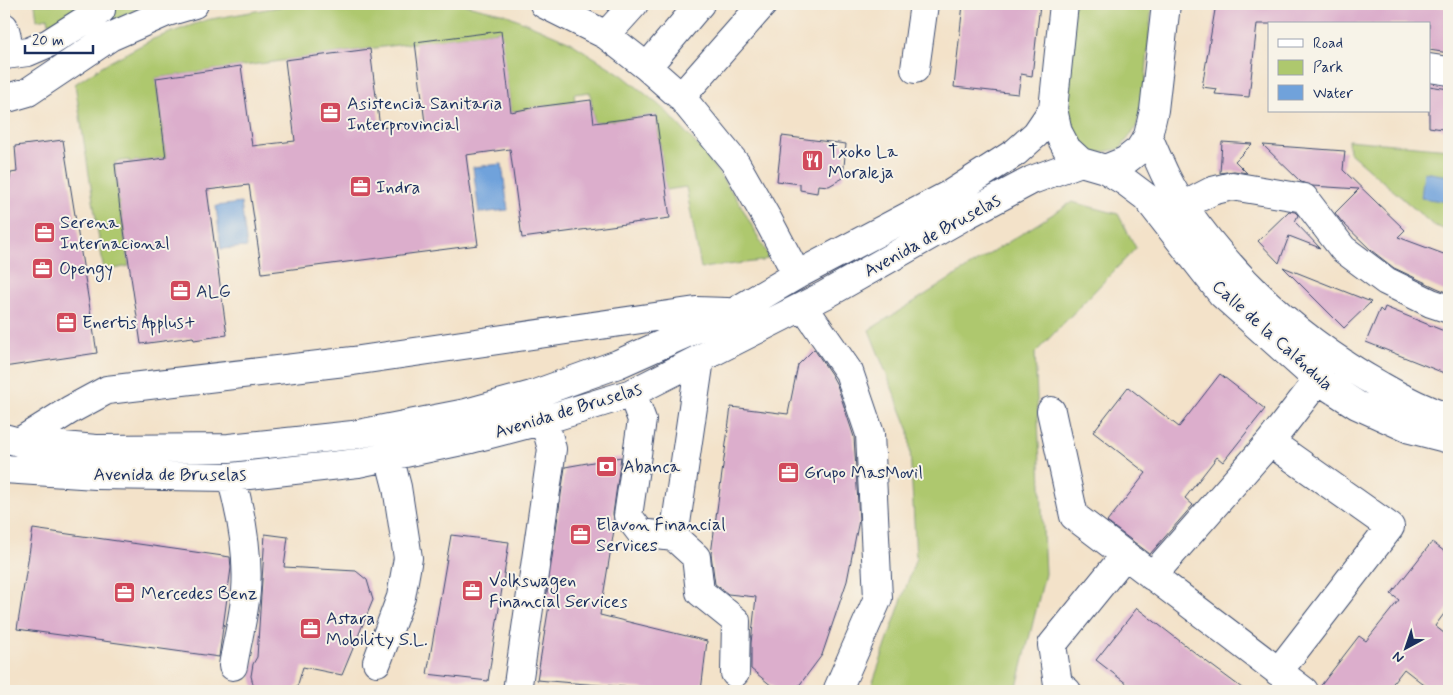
<svg xmlns="http://www.w3.org/2000/svg" width="1453" height="695" font-family="Mynerve,sans-serif">
<style>
.green{fill:#aec86e;stroke:#647c66}
.water{fill:#70a2db;stroke:#46689c}
.building{fill:#dcaecc}
.lines{fill:none;stroke-linecap:round;stroke-linejoin:round}
.minor-casing{stroke:#3b4a6e;stroke-width:30}
.minor{stroke:#fff;stroke-width:28}
.labels{text-anchor:middle;stroke-width:4;stroke-linejoin:round;paint-order:stroke}
.poi-label{font-size:18px;fill:#1b2f5e;stroke:#f7f3e8;text-anchor:start}
.street-label{font-size:18px;fill:#1b2f5e;stroke:#f7f3e8}
</style>
<rect width="100%" height="100%" fill="#f7f3e8"/>
<filter id="ink" filterUnits="userSpaceOnUse"><feTurbulence type="fractalNoise" baseFrequency=".02" numOctaves="2"/><feDisplacementMap in="SourceGraphic" scale="10" xChannelSelector="R" yChannelSelector="G"/><feConvolveMatrix kernelMatrix="1 2 1 2 8 2 1 2 1" color-interpolation-filters="sRGB"/></filter>
<filter id="wash" filterUnits="userSpaceOnUse"><feTurbulence type="fractalNoise" baseFrequency=".0096" numOctaves="4" result="noise"/><feDisplacementMap in="SourceGraphic" scale="20" xChannelSelector="R" yChannelSelector="G"/><feGaussianBlur stdDeviation="1.12" result="paint"/><feColorMatrix in="noise" values="0 0 0 0 0 0 0 0 0 0 0 0 0 0 0 0 0 1.4 0 .05"/><feComposite in="paint" operator="in"/></filter>
<g filter="url(#wash)">
<rect width="100%" height="100%" fill="#f3e2c9"/>
<!-- green -->
<path class="green" d="M35,4h53l-25,17 -14,2 -1,-5 -11,2z
M100,4h48l-37,18z
M295,4h167l43,10 63,27 54,34 43,35 37,40 37,52 30,55 -7,4 -61,7 -15,-81 -20,3 -10,-75 -62,8 -4,-31 -16,2 1,8 -64,10 -11,-81 -344,47 10,80 -37,4v-2l-14,2 5,48h1l8,56 -25,5 -29,-187 27,-18 51,-27 53,-19z
M1074,4h78l-8,93 -8,31 -16,21 -25,4 -16,-9 -8,-15 -7,-27z
M1348,140l101,9v82l-16,-6 -84,-73z
M1072,202l46,12 18,34 -101,105 10,221 -29,117h-146l46,-133 -7,-127 -40,-101z"/>
<!-- water -->
<path class="water" d="M502,164l6,46 -29,3 -6,-46z
M1424,172l25,4v26l-28,-4z
M241,203l6,44 -26,2 -5,-43z"/>
<g id="blocks">
<!-- building -->
<path class="building" d="M963,4h77l-8,72 -11,-2 -3,20 -64,-7z
M1216,4h201l32,4v45l-20,-3v-26h-172l-8,73 -34,-3 2,-5 -15,-2z
M501,31l10,81 25,-5 55,-7 3,23 62,-8 14,103 -148,20 -12,-89 -44,6 12,90 -216,28 -13,-88 -42,5 20,145 -33,5 -1,-3 -52,7 -20,-134h-1l-5,-46 51,-6 -10,-80 85,-12 11,80 43,-5 -10,-81 85,-11 10,79 45,-5 -10,-81z
M1429,86l20,3v41l-20,-3z
M782,136l64,8 -3,34 -14,8 -11,-1 -1,8 -17,-3v-6l-23,-3z
M63,140l34,213 -93,14v-158l7,-36 6,-1 -2,-26z
M1222,142l30,2 -17,17 12,12 -13,-2 -14,2z
M1263,145l82,6 -2,19 62,60 -7,7 51,19v37l-12,-5 -43,-20 -22,-17 -30,-29 -7,-9 24,-24 -47,-3 -11,-4z
M1289,211l6,1 3,3 -3,7 25,26 -31,-12 -10,27 -21,-22z
M1283,267l88,35 -27,26z
M1385,307l64,26v42l-83,-33 14,-33 3,3z
M814,349l17,25 6,11 17,52 5,83 -12,61 -25,74 -27,36h-17l-27,-22v-26l5,-46 -28,-3 -13,-10 -4,-30 20,-147 57,7 10,-49z
M1220,374l45,35 -42,53 -6,-5 -32,41 8,7 -43,49 -43,-32 39,-49 -53,-41 35,-45 51,40z
M621,457l-8,57 2,10 -15,91 107,26 -6,50h-29l-135,-11 13,-81h-4l19,-132z
M33,529l197,28 1,11 -12,89 -202,-28z
M265,534l23,3 -4,30 72,4 11,9 6,20 -31,75 -39,-8 -5,17 -4,7h-36l-5,-7 -2,-8 2,-12 4,-7z
M451,535l58,7 -21,139 -61,-7z
M1432,542l17,13v52l-14,19 14,11v54h-17l-28,-22 -17,22h-68v-3l40,-52 7,5 33,-41 -8,-6z
M1137,608l74,57 35,26h-110l-40,-31z"/>
</g>
</g>
<g filter="url(#ink)">
<use href="#blocks" fill-opacity="0" stroke="#3b4a6e" stroke-width="1"/>
<g class="lines">
<defs>
<path id="minor" d="M544,4l62,31 41,32 34,30 55,67 33,58 28,53
M1064,4l-11,105 5,23 9,17 14,13 24,7 20,-8 14,-11 9,-14 6,-26 12,-106
M4,27c4,10 5,19 0,29
M606,35l28,-31
M5,55l23,-3 21,-9 52,-33
M647,67l53,-63
M1429,68l20,3
M915,69l9,-65
M681,97l82,-93
M4,99l24,-7 82,-55 57,-25 27,-8
M1148,136c10,23 21,51 36,71 51,73 118,135 197,179 22,13 44,24 68,32
M1105,169l21,13 20,15 76,97 96,86 39,25 53,24 39,10
M1183,206l29,-15 20,-5 72,12 39,51 43,32 45,22 18,6
M803,306l46,66 21,62 8,164 -40,91
M632,393l10,27 -14,96 13,17 33,4 26,-178
M1051,411l23,105 230,175
M4,438l15,4 77,7 133,-1 124,-13 113,-22 66,-18 86,-31 116,-52 63,-37 155,-82 64,-41 20,-18 17,-25
M19,442l51,-32 37,-20 246,-29 343,-50 31,1
M1270,442l120,85 -112,145
M4,469l92,6 135,2 127,-14 113,-24 73,-19 88,-27 193,-98 141,-80 66,-35 49,-18
M231,477c10,36 18,76 15,114 -2,25 -9,50 -13,75
M674,537l22,20 4,35 36,29 -1,52
M1152,576l118,-134 48,-62v-10l-4,-8
M377,662l24,-65 7,-39 -11,-71 -8,-31
M517,691l35,-242 -8,-29
M1067,691l-9,-7 -6,-39 73,-90"/>
</defs>
<!-- minor casing -->
<use href="#minor" class="minor-casing"/>
<!-- minor -->
<use href="#minor" class="minor"/>
</g>
</g>
<!-- icons -->
<defs>
<symbol id="office-square" viewBox="-11 -11 22 22"><rect x="-9" y="-9" width="18" height="18" rx="4" fill="#d1495b" stroke="#f7f3e8"/><path d="M-6-3h4V-5.5h4V-3h4V5H-6ZM-1-4.5V-3h2v-1.5ZM-6 0V1H6V0Z" fill="#fff"/></symbol>
<symbol id="restaurant-square" viewBox="-11 -11 22 22"><rect x="-9" y="-9" width="18" height="18" rx="4" fill="#d1495b" stroke="#f7f3e8"/><path d="M-5-6h1v4h1v-4h1v4h1v-4h1v5L-1.5 .5V6h-2V.5L-5-1ZM5-6V6H3V1.5H1.5Q1.5-4 5-6Z" fill="#fff"/></symbol>
<symbol id="bank-square" viewBox="-11 -11 22 22"><rect x="-9" y="-9" width="18" height="18" rx="4" fill="#d1495b" stroke="#f7f3e8"/><path d="M-6-4H6V4H-6ZM0-2.3a2.3 2.3 0 1 0 0 4.6a2.3 2.3 0 1 0 0-4.6Z" fill="#fff"/></symbol>
</defs>
<g fill-rule="evenodd">
<use href="#office-square" x="318" y="100" width="25" height="25"/>
<use href="#restaurant-square" x="800" y="148" width="25" height="25"/>
<use href="#office-square" x="348" y="174" width="25" height="25"/>
<use href="#office-square" x="32" y="220" width="25" height="25"/>
<use href="#office-square" x="30" y="256" width="25" height="25"/>
<use href="#office-square" x="168" y="278" width="25" height="25"/>
<use href="#office-square" x="54" y="310" width="25" height="25"/>
<use href="#bank-square" x="594" y="454" width="25" height="25"/>
<use href="#office-square" x="776" y="460" width="25" height="25"/>
<use href="#office-square" x="568" y="522" width="25" height="25"/>
<use href="#office-square" x="460" y="578" width="25" height="25"/>
<use href="#office-square" x="112" y="580" width="25" height="25"/>
<use href="#office-square" x="298" y="616" width="25" height="25"/>
</g>
<g class="labels">
<!-- poi labels -->
<g class="poi-label">
<text x="347" y="109">Asistencia Sanitaria<tspan x="347" dy="21">Interprovincial</tspan></text>
<text x="828" y="157">Txoko La<tspan x="828" dy="21">Moraleja</tspan></text>
<text x="376" y="193">Indra</text>
<text x="60" y="228">Serena<tspan x="60" dy="21">Internacional</tspan></text>
<text x="59" y="274">Opengy</text>
<text x="196" y="297">ALG</text>
<text x="82" y="328">Enertis Applus+</text>
<text x="623" y="472">Abanca</text>
<text x="804" y="478">Grupo MasMovil</text>
<text x="596" y="530">Elavon Financial<tspan x="596" dy="21">Services</tspan></text>
<text x="489" y="586">Volkswagen<tspan x="489" dy="21">Financial Services</tspan></text>
<text x="141" y="599">Mercedes Benz</text>
<text x="326" y="624">Astara<tspan x="326" dy="21">Mobility S.L.</tspan></text>
</g>
<!-- street labels -->
<g class="street-label">
<text transform="translate(932 235) rotate(-29)" y="6">Avenida de Bruselas</text>
<text transform="translate(1273 335) rotate(42)" y="6">Calle de la Caléndula</text>
<text transform="translate(568 410) rotate(-17)" y="6">Avenida de Bruselas</text>
<text x="170" y="480">Avenida de Bruselas</text>
</g>
</g>
<!-- margin -->
<rect width="1453" height="695" fill="none" stroke="#f7f3e8" stroke-width="20"/>
<!-- legend -->
<rect x="1268" y="22" width="162" height="90" fill="#f7f3e8" stroke="#9fa5b1"/>
<rect x="1278" y="39" width="25" height="8" fill="#ffffff" stroke="#9fa5b1"/>
<text x="1313" y="48" font-size="15" fill="#1b2f5e">Road</text>
<rect x="1278" y="60" width="25" height="15" fill="#aec86e" stroke="#9fa5b1"/>
<text x="1313" y="72" font-size="15" fill="#1b2f5e">Park</text>
<rect x="1278" y="85" width="25" height="15" fill="#70a2db" stroke="#9fa5b1"/>
<text x="1313" y="98" font-size="15" fill="#1b2f5e">Water</text>
<!-- north arrow -->
<g transform="translate(1406 648) rotate(220)" stroke="#f7f3e8" stroke-width="4" paint-order="stroke">
<path d="M0-4L9 19L0 12L-9 19Z" fill="#1b2f5e"/>
<text y="-8" font-size="14" font-weight="bold" text-anchor="middle" fill="#1b2f5e">N</text>
</g>
<!-- scale -->
<path d="M25 45v8h68v-8" fill="none" stroke="#1b2f5e" stroke-width="2.5"/>
<text x="32" y="45" font-size="15" fill="#1b2f5e" stroke="#f7f3e8" stroke-width="4" paint-order="stroke">20 m</text>
</svg>
